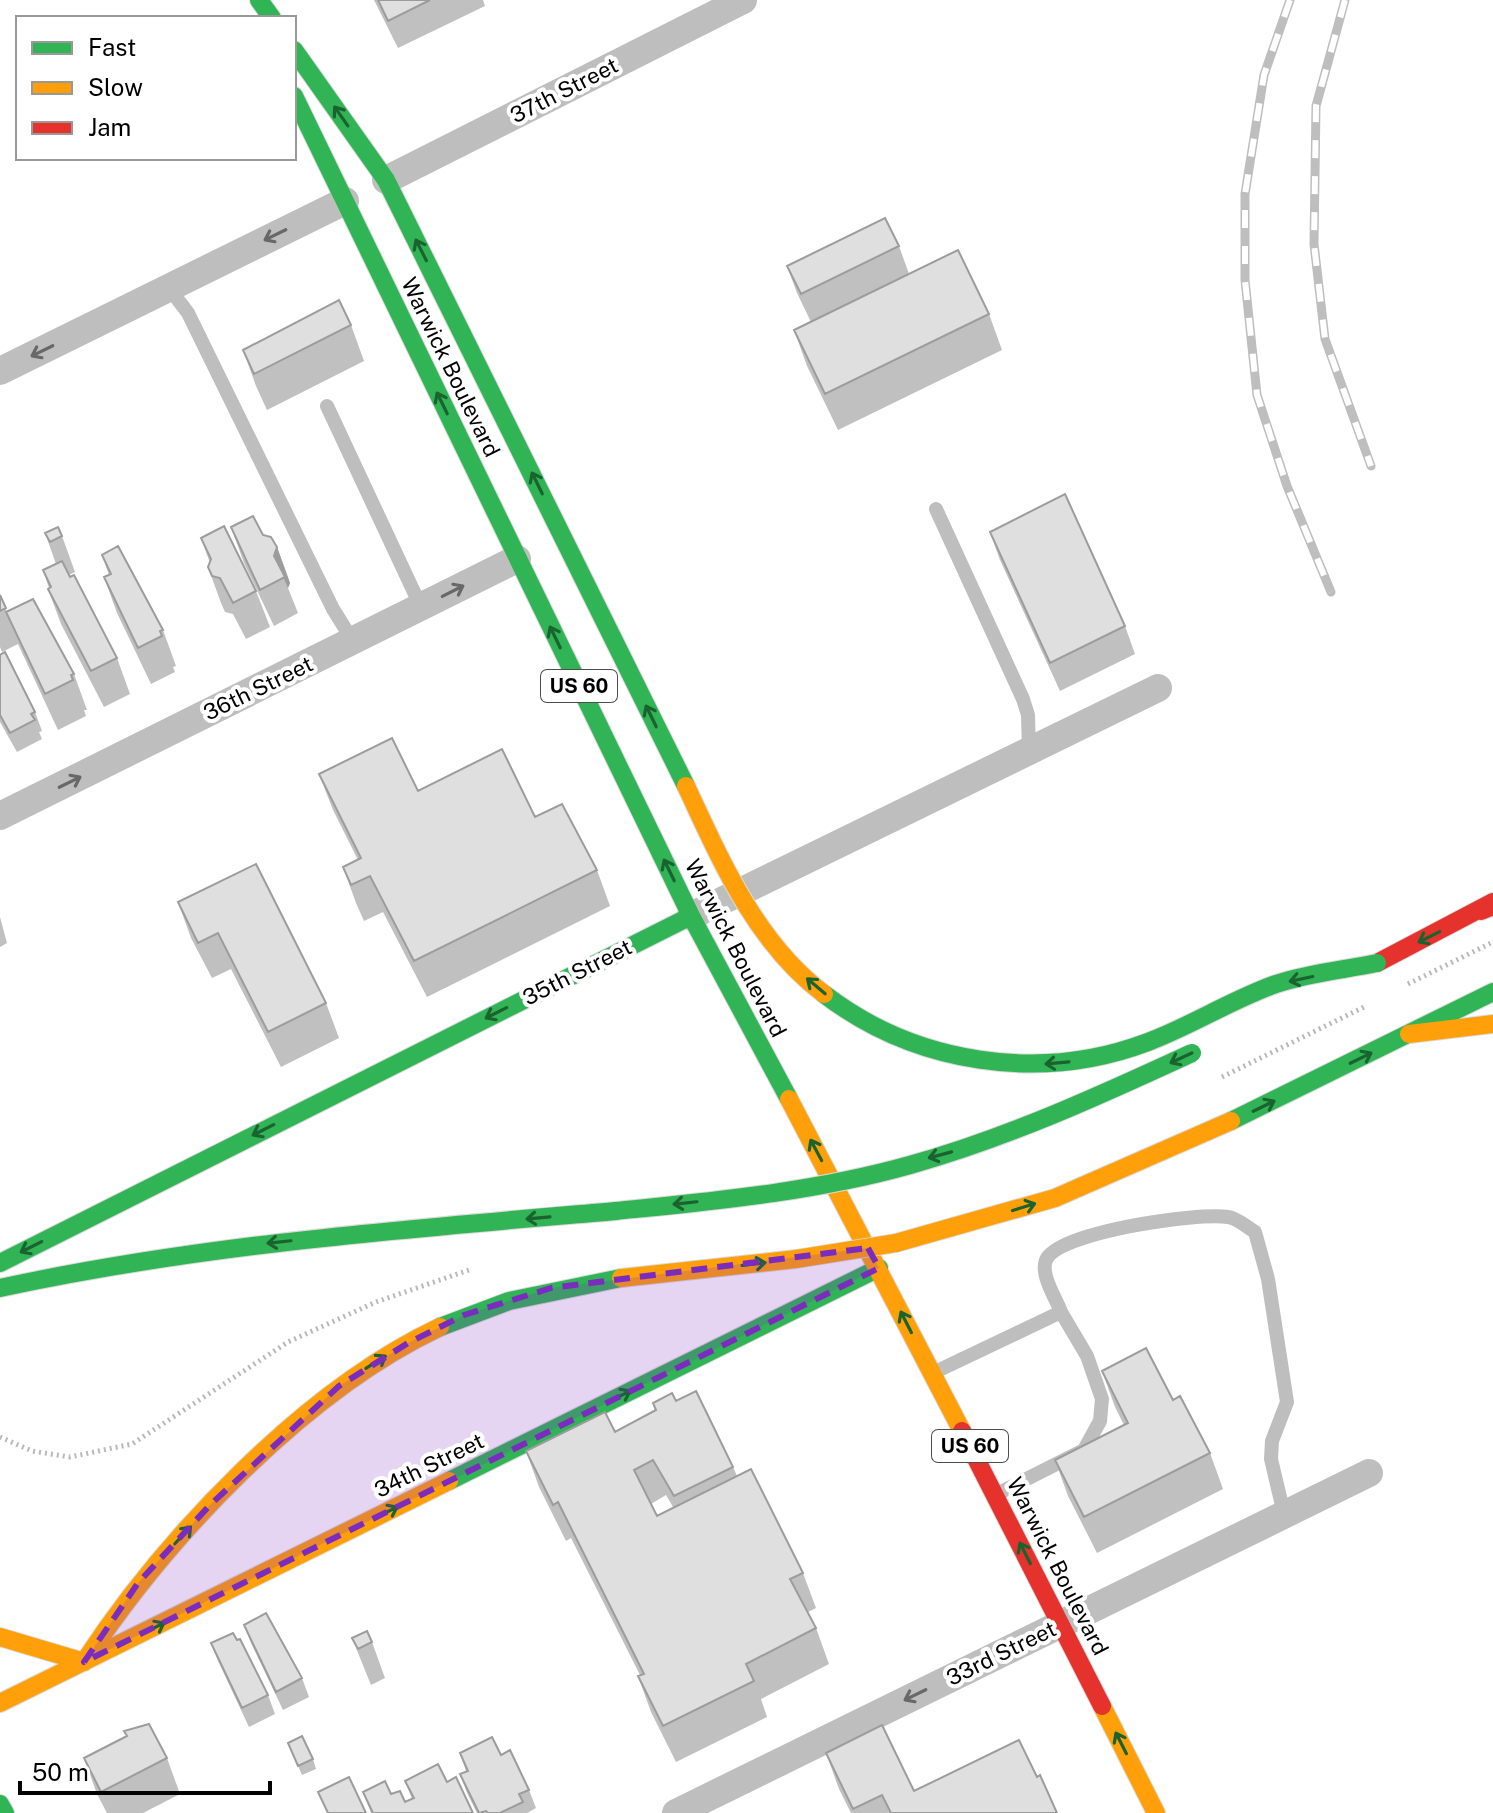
<svg xmlns="http://www.w3.org/2000/svg" width="1493" height="1813" font-family="'Public Sans',sans-serif">
<style>
.lines{fill:none;stroke-linecap:round;stroke-linejoin:round}
.fast-casing{stroke:#dbdbdb;stroke-width:20}
.slow-casing{stroke:#dbdbdb;stroke-width:20}
.jam-casing{stroke:#dbdbdb;stroke-width:20}
.path{stroke:#b9b9b9;stroke-width:5;stroke-dasharray:2 4;stroke-linecap:butt}
.lane{stroke:#bebebe;stroke-width:14}
.street{stroke:#bebebe;stroke-width:28}
.fast{stroke:#30b455;stroke-width:18}
.slow{stroke:#ff9f0a;stroke-width:18}
.jam{stroke:#e5322d;stroke-width:18}
.rail-casing{stroke:#bebebe;stroke-width:9}
.rail{stroke:#fff;stroke-width:6;stroke-dasharray:18;stroke-linecap:butt}
.fast-bridge-casing{stroke:#dbdbdb;stroke-width:20;stroke-linecap:butt}
.slow-bridge-casing{stroke:#dbdbdb;stroke-width:20;stroke-linecap:butt}
.path-bridge{stroke:#b9b9b9;stroke-width:5;stroke-dasharray:2 4;stroke-linecap:butt}
.fast-bridge{stroke:#30b455;stroke-width:18}
.slow-bridge{stroke:#ff9f0a;stroke-width:18}
.wall{fill:#c0c0c0;fill-rule:evenodd}
.shaded-wall{fill:#9c9c9c}
.building{fill:#dfdfdf;stroke:#9c9c9c;stroke-width:2}
.oneway{stroke:#1a632f}
.oneway2{stroke:#686868}
.marked{fill:#7b2cbf;fill-opacity:0.2;stroke:#7b2cbf;stroke-width:6;stroke-dasharray:16 10;stroke-linejoin:round}
.labels{text-anchor:middle;stroke-width:8;stroke-linejoin:round;paint-order:stroke}
.shield{fill:#fff;stroke:#4c4c4c;stroke-width:2}
.shield-label{font-size:20px;font-weight:bold;fill:#000}
.street-label{font-size:22px;fill:#000;stroke:#fff}
</style>
<rect width="100%" height="100%" fill="#fff"/>
<g class="lines">
<defs>
<path id="fast" d="M259,0l13,18
M294,50l92,130 300,606
M294,96l397,820 98,183
M1231,1121l262,-129
M0,1263l691,-347
M0,1288c203,-44 409,-59 616,-77
M440,1327l69,-26 112,-23
M449,1481l430,-213
M0,1804l5,9"/>
<path id="slow" d="M1409,1034l84,-10
M789,1099l173,332
M896,1243l159,-45 176,-77
M0,1637l84,25
M84,1662c82,-125 220,-271 356,-335
M0,1703l449,-222
M1102,1706l54,107"/>
<path id="jam" d="M1481,911l12,-5
M1377,963l116,-61
M962,1431l140,275"/>
</defs>
<!-- fast casing -->
<use href="#fast" class="fast-casing"/>
<!-- slow casing -->
<use href="#slow" class="slow-casing"/>
<!-- jam casing -->
<use href="#jam" class="jam-casing"/>
<!-- path -->
<path class="path" d="M0,1437l32,14 38,6 62,-13 156,-102 88,-40 93,-32"/>
<!-- lane -->
<path class="lane" d="M169,288l19,25 145,296 20,32
M327,406l94,201
M936,509l87,190 5,16 1,36
M1061,1312c-5,-14 -21,-37 -15,-52 12,-28 152,-48 182,-43 9,1 19,10 27,15l13,47 19,123 -15,39 -1,18 13,55
M935,1372l126,-60 26,44 15,43 -2,22 -16,29 -85,43"/>
<!-- street -->
<path class="street" d="M386,180l357,-180
M0,371l345,-170
M0,816l517,-257
M691,916l467,-228
M676,1813l693,-340"/>
<!-- fast -->
<use href="#fast" class="fast"/>
<!-- slow -->
<use href="#slow" class="slow"/>
<!-- jam -->
<use href="#jam" class="jam"/>
<defs>
<path id="rail" d="M1290,0l-26,75 -19,119v86l12,115 30,91 44,106
M1345,0l-29,106 -2,138 11,95 46,127"/>
</defs>
<!-- rail casing -->
<use href="#rail" class="rail-casing"/>
<!-- rail -->
<use href="#rail" class="rail"/>
<defs>
<path id="fast-bridge" d="M824,994c91,70 216,89 324,48 43,-16 83,-42 128,-58 32,-11 67,-14 101,-21
M616,1211c98,-10 198,-19 294,-46 97,-27 191,-70 282,-112"/>
<path id="slow-bridge" d="M686,786c35,75 70,157 138,208
M621,1278l175,-19 100,-16"/>
</defs>
<!-- fast-bridge casing -->
<use href="#fast-bridge" class="fast-bridge-casing"/>
<!-- slow-bridge casing -->
<use href="#slow-bridge" class="slow-bridge-casing"/>
<!-- path-bridge -->
<path class="path-bridge" d="M1408,984l85,-42
M1222,1077l142,-70"/>
<!-- fast-bridge -->
<use href="#fast-bridge" class="fast-bridge"/>
<!-- slow-bridge -->
<use href="#slow-bridge" class="slow-bridge"/>
</g>
<!-- wall -->
<path class="wall" d="M374,0h109l2,6 -87,42z
M899,246l10,28 80,40 13,36 -164,80 -31,-64 -13,-36 17,-8 -14,-29 -10,-27z
M351,325l13,36 -97,49 -11,-24 -13,-36z
M231,527l32,8 14,12 13,36 -2,5 10,25 -24,13 -30,-63z
M990,532l135,94 10,28 -75,37 -60,-131z
M45,533l17,3 13,36 -6,3 48,83 13,36 -26,13 -43,-83 -13,-35 1,-1 -6,-18 13,-6z
M201,538l55,53 14,36 -24,12 -13,-25 -8,-2 -4,-9 -13,-36 2,-4z
M102,555l61,75 13,36 -3,1 2,5 -24,12 -34,-71 -13,-36 5,-2z
M0,595l7,17 67,62 13,36h-3l2,6 -28,14 -40,-86 -16,8 -2,-5z
M0,655l35,57 7,19 -3,1 3,7 -25,13 -17,-30z
M319,774l99,17 117,26 62,53 13,36 -183,91 -44,-85 -19,9 -8,-18 -13,-36 15,-7 -25,-50z
M178,902l148,101 13,35 -58,29 -50,-98 -19,9 -21,-40z
M0,917l7,26 -7,4z
M1102,1371l71,29 37,53 13,36 -126,64 -29,-57 -13,-36 69,-35 -9,-18z
M676,1401l57,66 4,9 66,97 13,35 -8,4 8,16 13,36 -68,35 6,18 -91,45 -25,-50 -13,-36 2,-1 -69,-137 -5,3 -27,-54 -13,-36 89,-19 40,-21 -2,-8zM666,1495l7,12 -16,9 -6,-12z
M244,1625l58,53 7,19 -26,13 -32,-67z
M352,1638l20,4 13,36 -14,7z
M211,1643l57,52 7,19 -26,13 -31,-66z
M288,1743l25,16 3,10 -14,6z
M460,1753l41,2 28,35 7,18 -9,5h-50l-10,-20 -7,-19 6,-3z
M826,1753l88,38 123,-14 20,36h-206l-12,-24z
M84,1758h83l13,36 -37,19h-36l-10,-19z
M405,1781l42,1 26,31h-102l-8,-21 28,2 14,8 7,-3z"/>
<!-- shaded-wall -->
<path class="shaded-wall" d="M277,547l13,36 -2,5 -14,-32z"/>
<!-- building -->
<path class="building" d="M378,0h52l-42,21z
M885,218l14,28 -98,48 -14,-28z
M958,250l31,64 -164,80 -31,-64z
M339,300l12,25 -97,49 -11,-24z
M1065,494l60,132 -75,37 -60,-131z
M253,516l10,19 8,2 6,10 -3,9 11,21 -25,13 -29,-63z
M224,526l32,65 -23,12 -13,-25 -8,-2 -4,-9 3,-8 -10,-21z
M58,527l4,9 -12,6 -5,-9z
M118,546l45,84 -3,1 2,5 -24,12 -34,-71 7,-3 -9,-19z
M62,561l8,16 4,-2 43,83 -26,13 -43,-82 3,-2 -8,-17z
M0,595l6,13 -6,3z
M33,599l41,75 -3,1 2,5 -28,14 -39,-82z
M5,652l30,60 -4,2 4,6 -25,13 -10,-18v-60z
M392,738l26,53 84,-42 33,68 27,-13 35,66 -183,91 -44,-85 -19,9 -8,-18 18,-9 -42,-84z
M256,864l70,139 -58,29 -50,-99 -20,10 -20,-41z
M1146,1348l27,52 7,-4 30,57 -126,64 -29,-57 73,-37 -26,-52z
M696,1391l37,76 -59,29 -21,-36 -19,10 23,46 94,-47 52,104 -13,6 26,49 -70,36 8,17 -91,45 -25,-50 6,-2 -86,-172 -5,3 -27,-54 79,-39 10,20 41,-22 -3,-7 19,-10 4,8z
M266,1613l36,65 -26,14 -32,-67z
M367,1631l5,11 -14,7 -6,-11z
M233,1633l4,7 3,-1 28,56 -26,13 -31,-65z
M149,1724l18,34 -66,34 -17,-34 43,-22 -3,-5z
M882,1725l32,66 105,-51 18,37 3,-2 17,38h-166l-9,-18 -29,14 -27,-56z
M302,1736l11,23 -15,7 -10,-23z
M492,1737l9,18 9,-5 19,40 -10,4 4,8 -23,11h-12l-2,-2 -7,2 -19,-39 8,-3 -8,-18z
M438,1764l9,18 9,-5 17,36h-100l-10,-21 22,-11 6,13 9,-3 5,11 9,-4 -9,-17z
M349,1777l17,36h-38l-10,-21z"/>
<!-- one-way arrows -->
<defs><path id="oneway-shaft" d="M-6 0H5M1.5-3L5.5 0L1.5 3" fill="none" stroke-width="1.6" stroke-linecap="round" stroke-linejoin="round" transform="scale(2)"/></defs>
<g class="oneway">
<use href="#oneway-shaft" transform="translate(341 116) rotate(-125)"/>
<use href="#oneway-shaft" transform="translate(421 250) rotate(-117)"/>
<use href="#oneway-shaft" transform="translate(442 403) rotate(-116)"/>
<use href="#oneway-shaft" transform="translate(537 483) rotate(-116)"/>
<use href="#oneway-shaft" transform="translate(555 637) rotate(-116)"/>
<use href="#oneway-shaft" transform="translate(651 716) rotate(-116)"/>
<use href="#oneway-shaft" transform="translate(669 870) rotate(-116)"/>
<use href="#oneway-shaft" transform="translate(1429 937) rotate(153)"/>
<use href="#oneway-shaft" transform="translate(1301 979) rotate(168)"/>
<use href="#oneway-shaft" transform="translate(816 986) rotate(-140)"/>
<use href="#oneway-shaft" transform="translate(496 1013) rotate(153)"/>
<use href="#oneway-shaft" transform="translate(1181 1058) rotate(155)"/>
<use href="#oneway-shaft" transform="translate(1361 1058) rotate(-26)"/>
<use href="#oneway-shaft" transform="translate(1057 1063) rotate(175)"/>
<use href="#oneway-shaft" transform="translate(1264 1106) rotate(-26)"/>
<use href="#oneway-shaft" transform="translate(263 1130) rotate(153)"/>
<use href="#oneway-shaft" transform="translate(816 1150) rotate(-118)"/>
<use href="#oneway-shaft" transform="translate(940 1155) rotate(165)"/>
<use href="#oneway-shaft" transform="translate(685 1203) rotate(174)"/>
<use href="#oneway-shaft" transform="translate(1024 1207) rotate(-17)"/>
<use href="#oneway-shaft" transform="translate(538 1218) rotate(175)"/>
<use href="#oneway-shaft" transform="translate(279 1242) rotate(174)"/>
<use href="#oneway-shaft" transform="translate(31 1247) rotate(153)"/>
<use href="#oneway-shaft" transform="translate(754 1264) rotate(-7)"/>
<use href="#oneway-shaft" transform="translate(906 1322) rotate(-117)"/>
<use href="#oneway-shaft" transform="translate(376 1362) rotate(-32)"/>
<use href="#oneway-shaft" transform="translate(620 1396) rotate(-26)"/>
<use href="#oneway-shaft" transform="translate(387 1512) rotate(-26)"/>
<use href="#oneway-shaft" transform="translate(183 1535) rotate(-47)"/>
<use href="#oneway-shaft" transform="translate(1025 1553) rotate(-117)"/>
<use href="#oneway-shaft" transform="translate(154 1628) rotate(-27)"/>
<use href="#oneway-shaft" transform="translate(1121 1743) rotate(-117)"/>
</g>
<g class="oneway2">
<use href="#oneway-shaft" transform="translate(275 235) rotate(154)"/>
<use href="#oneway-shaft" transform="translate(42 351) rotate(154)"/>
<use href="#oneway-shaft" transform="translate(453 591) rotate(-27)"/>
<use href="#oneway-shaft" transform="translate(70 782) rotate(-26)"/>
<use href="#oneway-shaft" transform="translate(915 1695) rotate(154)"/>
</g>
<!-- marked area -->
<path class="marked" d="M868,1248l11,20 -795,394 54,-79 72,-78 129,-119 69,-43 56,-28 87,-27z"/>
<g class="labels">
<!-- shield labels -->
<g class="shield">
<rect x="541" y="670" width="76" height="32" rx="6"/>
<rect x="932" y="1430" width="76" height="32" rx="6"/>
</g>
<g class="shield-label">
<text x="579" y="693">US 60</text>
<text x="970" y="1453">US 60</text>
</g>
<!-- street labels -->
<g class="street-label">
<text transform="translate(564 90) rotate(-27)" y="8">37th Street</text>
<text transform="translate(451 367) rotate(64)" y="8">Warwick Boulevard</text>
<text transform="translate(258 688) rotate(-26)" y="8">36th Street</text>
<text transform="translate(736 948) rotate(63)" y="8">Warwick Boulevard</text>
<text transform="translate(577 972) rotate(-27)" y="8">35th Street</text>
<text transform="translate(429 1465) rotate(-26)" y="8">34th Street</text>
<text transform="translate(1058 1566) rotate(63)" y="8">Warwick Boulevard</text>
<text transform="translate(1001 1653) rotate(-26)" y="8">33rd Street</text>
</g>
</g>
<!-- legend -->
<rect x="16" y="16" width="280" height="144" fill="#ffffff" stroke="#999999" stroke-width="2"/>
<rect x="32" y="42" width="40" height="12" fill="#30b455" stroke="#999999" stroke-width="2"/>
<text x="88" y="56" font-size="24" fill="#000000">Fast</text>
<rect x="32" y="82" width="40" height="12" fill="#ff9f0a" stroke="#999999" stroke-width="2"/>
<text x="88" y="96" font-size="24" fill="#000000">Slow</text>
<rect x="32" y="122" width="40" height="12" fill="#e5322d" stroke="#999999" stroke-width="2"/>
<text x="88" y="136" font-size="24" fill="#000000">Jam</text>
<!-- scale -->
<path d="M20 1781v12h250v-12" fill="none" stroke="#000000" stroke-width="4"/>
<text x="32" y="1781" font-size="24" fill="#000000" stroke="#ffffff" stroke-width="6" paint-order="stroke">50 m</text>
</svg>
